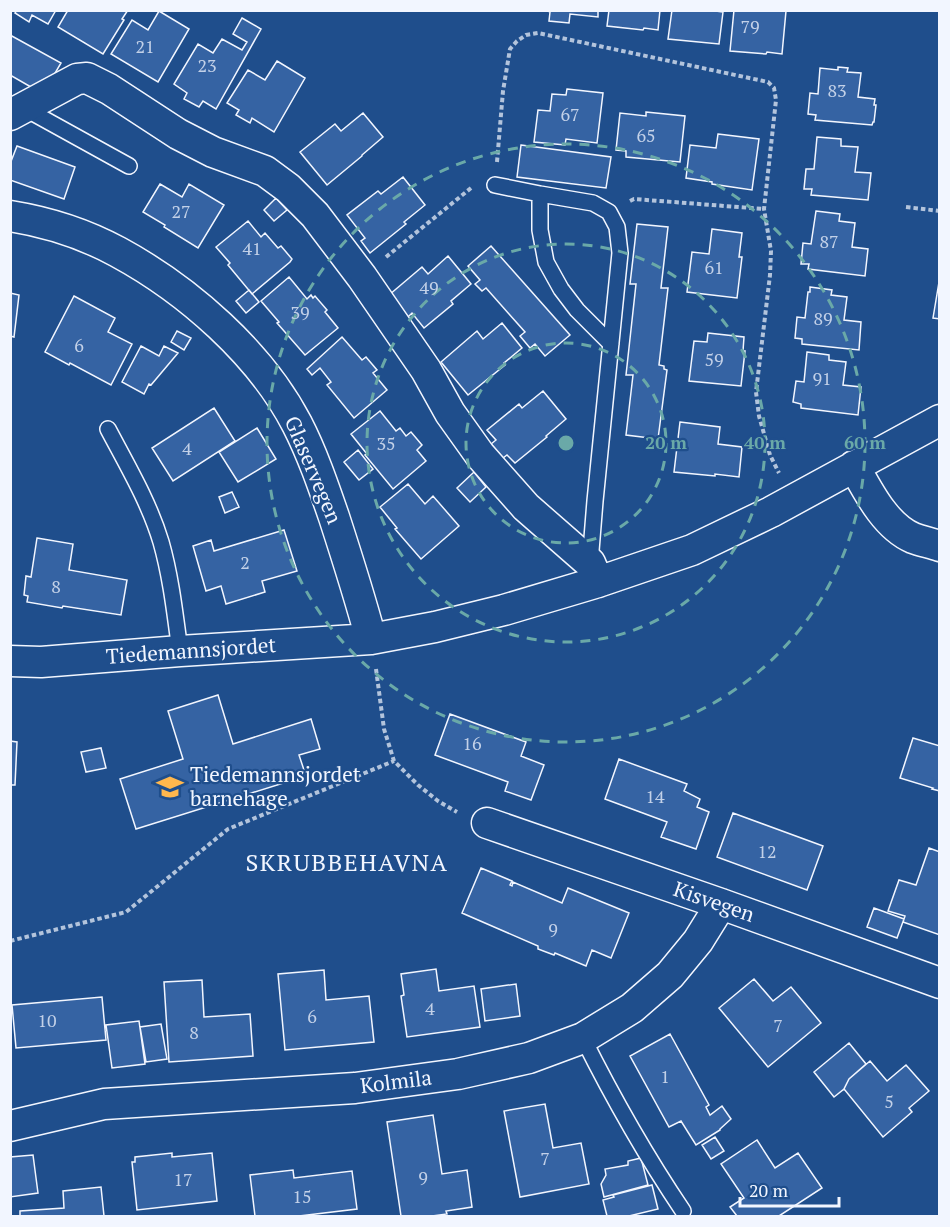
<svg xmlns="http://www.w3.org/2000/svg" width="950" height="1227" font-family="'PT Serif',serif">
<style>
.building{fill:#3563a3;stroke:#f2f6ff;stroke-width:1.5}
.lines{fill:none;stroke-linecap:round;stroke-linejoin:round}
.service-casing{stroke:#f2f6ff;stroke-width:18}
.minor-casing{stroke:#f2f6ff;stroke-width:33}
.path{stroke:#b3c4dc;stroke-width:4;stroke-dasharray:4.5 3;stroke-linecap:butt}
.service{stroke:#1f4e8c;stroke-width:15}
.minor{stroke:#1f4e8c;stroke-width:30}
.ring{fill:none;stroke:#6aa9a8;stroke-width:3;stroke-dasharray:10 8}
.labels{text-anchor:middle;stroke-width:4.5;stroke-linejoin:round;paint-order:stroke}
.number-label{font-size:18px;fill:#c3d1e8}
.street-label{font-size:21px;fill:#f2f6ff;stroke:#1f4e8c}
.poi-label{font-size:21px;fill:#f2f6ff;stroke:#1f4e8c;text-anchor:start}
.quarter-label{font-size:24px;letter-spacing:1.5px;fill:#f2f6ff;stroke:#1f4e8c}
.centre{fill:#6aa9a8;stroke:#1f4e8c;stroke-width:3}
.ring-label{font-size:18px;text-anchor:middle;font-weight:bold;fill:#6aa9a8;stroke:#1f4e8c;stroke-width:4.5;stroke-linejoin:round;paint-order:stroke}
</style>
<rect width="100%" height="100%" fill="#1f4e8c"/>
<!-- building -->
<path class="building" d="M17,10h39l-8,14 -16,-9 -3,7 -14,-9z
M68,10h60l-6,9 2,1 -21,34 -45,-27z
M546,10h52v7l-28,-3 -1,9 -20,-2 1,-9z
M609,10h51l-2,20 -14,-2 -1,2 -36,-4z
M672,10h36l15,2 -4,32 -51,-5z
M734,10l52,1 -4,43 -15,-2 -1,2 -36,-3z
M159,11l30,18 -31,53 -47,-28 21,-34 16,10z
M242,18l19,11 -45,80 -13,-8 -4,6 -15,-8 3,-6 -13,-9 24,-40 15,9 9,-14 20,11 5,-8 -14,-8z
M10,35l51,28 -18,31 -33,-19z
M277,61l28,17 -31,54 -22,-14 -2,5 -14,-8 3,-5 -12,-7 21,-33 17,10z
M838,67l10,1 -1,4 14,1 -3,24 17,2 -1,6h2l-2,17h-1l-1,3 -57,-5 1,-5 -8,-1 2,-21 8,1 2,-26 18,2z
M567,89l36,4 -6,50 -31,-4 -1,6 -31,-3 4,-32 12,1 2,-17 14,1z
M646,112l39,4 -5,46 -54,-5v-6l-10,-1 4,-37 26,3z
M363,113l20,24 -21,18v1l-35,29 -27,-33 35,-28 6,7z
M718,134l41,5 -7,51 -40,-6v-2l-26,-4 4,-33 26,3z
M817,137l24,2v7l17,1 -3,25 16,1 -3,27 -57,-5 1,-6h-8l2,-20h8z
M521,145l90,12 -5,31 -89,-11z
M17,146l58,21 -11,32 -54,-19v-16z
M403,177l22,28 -21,17 2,2 -36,29 -9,-12 4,-3 -18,-23 31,-24 3,3z
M160,184l22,13 7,-13 35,21 -26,43 -34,-21 1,-2 -22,-13z
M276,198l11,12 -13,11 -10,-11z
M816,211l24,3 -1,7 16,2 -3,24 16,2 -3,27 -57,-7 1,-5h-8l2,-21 8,1z
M248,221l13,16 4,-4 13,15 3,-2 11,13 -2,3 -38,32 -24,-29 2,-2 -14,-16z
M637,224l31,3 -7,61h7l-9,77 5,1v3l3,1 -9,69 -32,-4 7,-60h-7l10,-91h-6z
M712,229l30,4 -3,24h3l-5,41 -50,-6 5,-40 17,2z
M491,246l79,89 -25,21 -10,-12 -5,4 -10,-12 5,-4 -39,-44 -4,3 -7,-7 5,-4 -12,-14z
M448,256l23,28 -20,17 2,3 -29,24 -12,-15 -4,4 -19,-22 33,-28 6,7z
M940,276v43l-7,-1z
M289,277l18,22 4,-4 2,3 2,-2 12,14 -2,2 13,16 -33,27 -28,-32 2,-1 -18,-21z
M810,287l22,3 -1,5 16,2 -3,23 17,2 -2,28 -57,-6v-5l-7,-1 2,-21 8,1 3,-26h2z
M249,290l10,12 -13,11 -10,-12z
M10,293l9,2 -5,42 -4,-1z
M74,296l41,22 -7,14 24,12 -21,41 -41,-22 -1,2 -24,-13z
M502,323l20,25 -18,15 1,2 -37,30 -27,-33 36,-31 6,8z
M177,331l14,7 -7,12 -13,-8z
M708,333l36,4 -1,14h2l-4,35 -52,-5 5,-40 13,1z
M342,337l20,23 4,-3 11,13 -4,3 14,17 -33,28 -27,-33 4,-3 -11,-14 -8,7 -5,-6z
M141,346l18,10 5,-10 14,7 -27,32 -2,-1 -5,10 -22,-12z
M807,352l22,3v5l17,2 -3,23 18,2 -3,28 -57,-7v-4l-8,-2 3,-21 8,1z
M543,391l23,28 -20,17 1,1 -32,26 -8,-8 -4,3 -12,-14 5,-4 -9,-10 32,-26 3,4z
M214,408l21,33 -62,40 -21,-33z
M380,411l16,20 4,-3 6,8 5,-4 11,13 -5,5 9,11 -33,28 -28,-34 2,-1 -16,-20z
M680,422l40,5 -2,17 24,3 -3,30 -24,-3v2l-41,-4z
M257,428l19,31 -38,23 -19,-30z
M358,450l15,19 -14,11 -15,-18z
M474,472l12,15 -16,15 -13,-14z
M408,484l17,20 8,-8 26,30 -38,33 -26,-30 2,-1 -17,-21z
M232,492l7,15 -14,6 -6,-16z
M284,530l13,41 -35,10 3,11 -39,12 -5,-18 -15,5 -13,-45 18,-6 3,11z
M37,538l36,6 -4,26 58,10 -6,35 -58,-9 -1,2 -35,-6 1,-6 -4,-1 2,-19 5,1z
M218,695l15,49 78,-25 9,30 -21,6 7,21 -170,53 -16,-50 63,-20 -15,-48z
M450,714l76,28 -5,14 23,9 -13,35 -26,-9 3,-9 -73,-27z
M913,738l27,8v45l-8,-2 1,-1 -33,-10z
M10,741l7,1 -2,43h-5z
M101,748l5,20 -20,4 -5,-20z
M619,759l68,25 -3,7 16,8 -3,8 12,5 -13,37 -35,-12 6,-15 -62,-23z
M733,813l90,33 -16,44 -90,-33z
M929,848l11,4v83l-37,-13 2,-6 -17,-5 11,-31 17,5z
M481,868l31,13 -2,4 2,1 1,-4 49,21 6,-15 61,25 -18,45 -19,-8 -6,16 -31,-13 -1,2 -16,-6v-3l-76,-33z
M874,908l30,11 -7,19 -30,-11z
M436,969l3,22 35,-5 6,41 -73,10 -6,-41 3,-1 -3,-21z
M324,970l2,30 43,-4 5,46 -89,8 -7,-76z
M754,979l19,22 18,-14 30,36 -53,44 -49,-59z
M202,980l2,37 46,-3 3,42 -84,6 -5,-80z
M516,984l4,32 -35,5 -4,-32z
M102,997l4,43 -90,8 -4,-43z
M139,1021l6,43 -33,4 -6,-43z
M161,1024l6,35 -21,3 -6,-35z
M670,1034l39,71 -3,2 4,8 12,-9 9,13 -11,10v1l-24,15 -15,-24 -12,6 -39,-71z
M849,1043l17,21 -17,15 -5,10 -10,8 -20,-25z
M870,1061l17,20 19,-16 23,26 -20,17 3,4 -29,25 -39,-48 5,-10z
M545,1104l8,44 28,-5 8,41 -69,13 -16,-86z
M433,1115l9,59 25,-4 5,37 -26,4 1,3 -15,2h-31l-14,-94z
M715,1137l9,14 -13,8 -9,-14z
M757,1140l18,28 23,-15 24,35 -43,28h-42l-7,-9 14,-9 -23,-34z
M172,1153v4l40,-4 5,48 -80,9 -5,-48h3v-5z
M33,1155l5,38 -28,4v-40z
M641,1158l7,27 -44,12 -3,-13 5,-9 -1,-6 23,-4v-4z
M293,1170l1,8 58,-7 5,38 -58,7h-44l-5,-41z
M652,1185l6,24 -29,7h-22l-4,-16 11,-3 -1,-2z
M101,1187l3,29h-84v-5l44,-3 -1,-17z"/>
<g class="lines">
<defs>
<path id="service" d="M24,108l105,58
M495,185l45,9 53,9 16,9 8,15 3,26 -25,248 -5,62
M540,194v36l6,32 15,27 16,21 34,34
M108,429c19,36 41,73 53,113 10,35 14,72 19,109
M583,1038c30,60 63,118 100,173"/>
<path id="minor" d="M10,115l67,-36 10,-1 22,11 69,45 35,18 52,19 23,17 27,27 47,62 64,93 24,43 30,42 46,52 64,56 8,19
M10,216c37,6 75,18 108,36 70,38 142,101 179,172 15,29 26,61 37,93 13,40 26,81 37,122
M854,466c14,25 31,60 59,72 8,3 18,5 27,8
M10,661l31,1 139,-11 191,-12 64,-12 69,-17 94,-28 94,-32 79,-38 169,-92
M487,823l234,81 219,79
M10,1126l94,-22 251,-16 103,-14 71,-16 54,-20 49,-30 38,-33 28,-34 23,-37"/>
</defs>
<!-- service casing -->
<use href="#service" class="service-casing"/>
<!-- minor casing -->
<use href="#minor" class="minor-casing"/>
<!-- path -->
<path class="path" d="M497,162l6,-71 7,-42 7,-8 9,-6 12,-2 230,49 6,6 2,12 -12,109 7,42 -1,24 -14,117 3,24 11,39 9,18
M630,201l4,-2 130,10
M906,207l34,4
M386,257l85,-69
M376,669l8,60 10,32 24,24 20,16 19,11
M10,941l116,-29 102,-83 166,-68"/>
<!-- service -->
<use href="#service" class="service"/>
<!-- minor -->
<use href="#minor" class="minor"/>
</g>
<!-- distance rings -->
<g class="ring">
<circle cx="566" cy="443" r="100"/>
<circle cx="566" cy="443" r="199"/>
<circle cx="566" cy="443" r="299"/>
</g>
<!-- icons -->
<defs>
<symbol id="school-bare" viewBox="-9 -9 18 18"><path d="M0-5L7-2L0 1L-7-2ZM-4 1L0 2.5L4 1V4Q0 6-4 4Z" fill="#ffb74d" stroke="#1f4e8c" stroke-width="2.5" paint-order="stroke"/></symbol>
</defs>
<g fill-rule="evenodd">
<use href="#school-bare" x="151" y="768" width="38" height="38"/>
</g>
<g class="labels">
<!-- number labels -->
<g class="number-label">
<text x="750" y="33">79</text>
<text x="145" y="53">21</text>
<text x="207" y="72">23</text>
<text x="837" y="97">83</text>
<text x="570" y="121">67</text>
<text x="646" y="142">65</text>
<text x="181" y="218">27</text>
<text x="829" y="248">87</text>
<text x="252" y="255">41</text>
<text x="714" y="274">61</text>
<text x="429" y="294">49</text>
<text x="300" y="319">39</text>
<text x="823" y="325">89</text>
<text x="79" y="352">6</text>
<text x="714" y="366">59</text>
<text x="822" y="385">91</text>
<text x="386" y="450">35</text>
<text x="187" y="455">4</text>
<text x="245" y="569">2</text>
<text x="56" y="593">8</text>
<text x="472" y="750">16</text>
<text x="655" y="803">14</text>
<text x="767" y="858">12</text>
<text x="553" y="936">9</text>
<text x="430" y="1015">4</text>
<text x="312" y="1023">6</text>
<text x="47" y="1027">10</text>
<text x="778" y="1032">7</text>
<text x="194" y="1039">8</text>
<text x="665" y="1083">1</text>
<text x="889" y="1108">5</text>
<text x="545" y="1165">7</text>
<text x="423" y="1184">9</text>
<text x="183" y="1186">17</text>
<text x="302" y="1203">15</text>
</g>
<!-- street labels -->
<g class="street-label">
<text transform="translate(313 470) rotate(67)" y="7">Glaservegen</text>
<text transform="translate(191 651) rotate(-4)" y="7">Tiedemannsjordet</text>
<text transform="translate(714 902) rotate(19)" y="7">Kisvegen</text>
<text transform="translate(396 1082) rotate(-7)" y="7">Kolmila</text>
</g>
<!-- poi labels -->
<g class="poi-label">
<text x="190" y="782">Tiedemannsjordet<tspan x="190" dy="24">barnehage</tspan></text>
</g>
<!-- quarter labels -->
<g class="quarter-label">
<text x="347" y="871">SKRUBBEHAVNA</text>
</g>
</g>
<circle cx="566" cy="443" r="9" class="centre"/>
<g class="ring-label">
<text x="666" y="449">20 m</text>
<text x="765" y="449">40 m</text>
<text x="865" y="449">60 m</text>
</g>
<!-- border -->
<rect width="950" height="1227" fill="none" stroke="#f2f6ff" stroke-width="24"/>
<!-- scale -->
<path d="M740 1197v9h99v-9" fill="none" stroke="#f2f6ff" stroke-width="3"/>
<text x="749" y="1197" font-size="18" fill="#f2f6ff" stroke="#1f4e8c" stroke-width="4.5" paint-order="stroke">20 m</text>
</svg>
